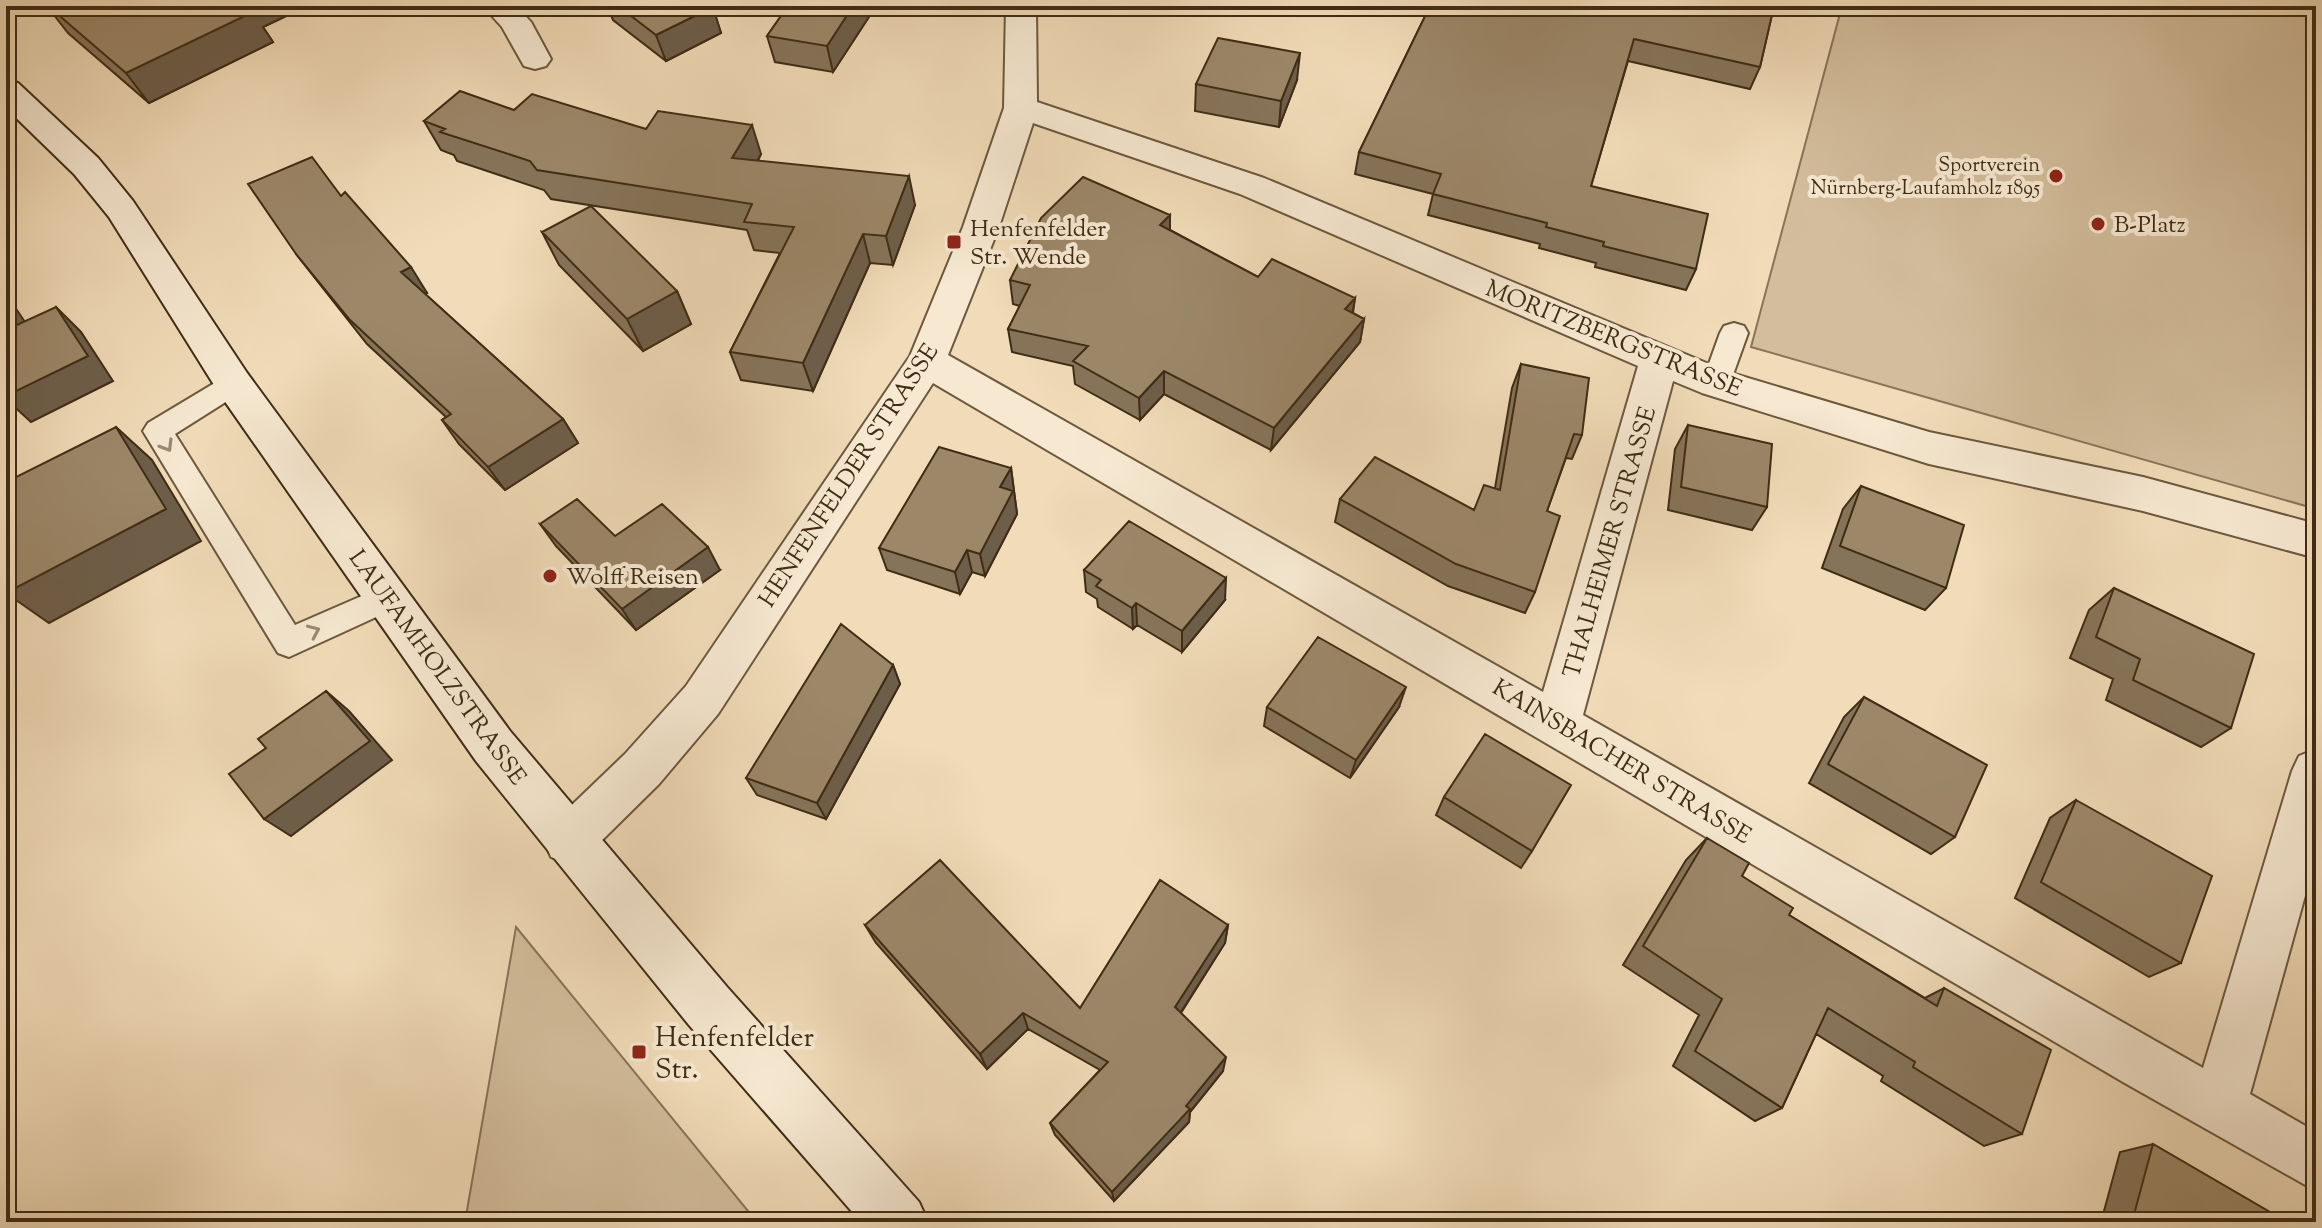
<svg xmlns="http://www.w3.org/2000/svg" width="2322" height="1228" font-family="'Sorts Mill Goudy',serif">
<style>
.green{fill:#d3bd9c;stroke:#897458;stroke-width:2}
.lines{fill:none;stroke-linecap:round;stroke-linejoin:round}
.service-casing{stroke:#6c583d;stroke-width:4}
.minor-casing{stroke:#6c583d;stroke-width:4}
.secondary-casing{stroke:#3f2c14;stroke-width:4}
.service{fill:#f6e8d1;fill-rule:evenodd}
.minor{fill:#f6e8d1;fill-rule:evenodd}
.secondary{fill:#f6e8d1;fill-rule:evenodd}
.wall{fill:#86745a;stroke:#3f2c14;stroke-width:2}
.shaded-wall{fill:#6d5e4a;stroke:#3f2c14;stroke-width:2}
.building{fill:#9c8769;stroke:#3f2c14;stroke-width:2}
.oneway{stroke:#9a8a72}
.poi-dot{fill:#8f2418;stroke:#f6e8d1;stroke-width:3}
.labels{text-anchor:middle;stroke-width:8;stroke-linejoin:round;paint-order:stroke}
.far-poi-label{font-size:20px;fill:#3f2c14;stroke:#f6e8d1;text-anchor:end}
.poi-label{font-size:24px;fill:#3f2c14;stroke:#f6e8d1;text-anchor:start}
.street-label{font-size:24px;fill:#3f2c14;stroke:#f6e8d1}
.near-poi-label{font-size:28px;fill:#3f2c14;stroke:#f6e8d1;text-anchor:start}
</style>
<rect width="100%" height="100%" fill="#f1dbb8"/>
<filter id="stains"><feTurbulence type="fractalNoise" baseFrequency=".0025" numOctaves="4"/><feColorMatrix values="0 0 0 0 .2 0 0 0 0 .09 0 0 0 0 .02 0 0 0 .5 -.17"/></filter>
<radialGradient id="worn" r=".72"><stop offset=".6" stop-color="#630" stop-opacity="0"/><stop offset="1" stop-color="#630" stop-opacity=".3"/></radialGradient>
<!-- green -->
<path class="green" d="M1842,6h474v503l-565,-162z
M516,927l241,295h-292z"/>
<g class="lines">
<defs>
<path id="service" d="M1734,323l10,3 4,7 -18,50 -4,8 -10,3 -10,-3 -4,-8 18,-50 4,-7z
M233,372l10,3 4,8 -4,8 -68,43 120,191 92,-40 11,4 5,9 -5,9 -109,50 -11,-4 -135,-222 5,-8z"/>
<path id="minor" d="M483,6h33l15,16 20,37 -5,7 -11,3 -11,-3 -22,-39z
M1006,6h30l1,96 227,76 464,194 201,60 214,45 173,47v34l-173,-47 -214,-47 -227,-71 -29,-12 -90,334 620,353 89,-297 7,-15 17,-7v107l-66,238 66,38v59l-193,-109 -1190,-699 -215,331 -59,70 -74,73 -17,7 -17,-7 -7,-16 7,-16 74,-71 61,-68 224,-330 53,-129 41,-119zM1033,123l207,71 398,172 -95,326 -595,-337 51,-128z"/>
<path id="secondary" d="M6,80l12,3 80,75 35,43 114,172 263,358 217,256 192,215 9,20h-67l-172,-197 -213,-264 -257,-368 -110,-176 -35,-43 -68,-66z"/>
</defs>
<!-- service casing -->
<use href="#service" class="service-casing"/>
<!-- minor casing -->
<use href="#minor" class="minor-casing"/>
<!-- secondary casing -->
<use href="#secondary" class="secondary-casing"/>
<!-- service -->
<use href="#service" class="service"/>
<!-- minor -->
<use href="#minor" class="minor"/>
<!-- secondary -->
<use href="#secondary" class="secondary"/>
</g>
<!-- wall -->
<path class="wall" d="M47,6h260l-44,21 10,15 -124,61 -81,-70z
M607,6h105l9,27 -55,28 -53,-41z
M788,6h88l-43,66 -58,-10 -8,-26z
M1430,6l290,6 2,-6h52l-14,61 -10,22 -122,-28 -37,125 105,83 -10,21 -91,-23 1,-4 -57,-15 1,-4 -112,-29 5,-21 -78,-20 4,-22z
M1297,80l-18,47 -84,-16 1,-27z
M514,110l132,19 115,25 -3,7 157,44 -22,60 -23,-2 -57,128 -72,-11 -11,-28 50,-99 -26,-3 -7,-20 -196,-31 -7,-9 -87,-29 -3,-6 -13,-5 -17,-29z
M341,196l86,97 -2,1 138,125 15,24 -73,47 -46,-46 -17,-24 4,-3 -79,-73 -71,-90z
M1170,230l88,47 97,21 -2,15 11,6 -4,23 -89,108 -107,-56 -24,26 -65,-36 -2,-18 -61,-14 -4,-23 12,-23 -7,-2 -3,-24z
M542,232l135,59 14,33 -48,27 -84,-86z
M1521,364l61,71 -10,24 -6,-1 -19,53 -12,81 -10,21 -77,-27 -113,-64 5,-23 134,11 21,-22 17,-100z
M1688,425l79,82 -15,23 -84,-20 7,-61z
M1011,468l6,46 -32,62 -13,-4 -12,22 -73,-24 -8,-22z
M1861,486l85,102 -21,22 -103,-42 21,-59z
M540,524l180,46 -84,60 -80,-84z
M1084,570l141,30 -43,52 -45,-27 -4,4 -35,-22 -1,-8 -11,-7z
M2114,588l117,140 -30,19 -95,-47 7,-21 -43,-21 19,-48z
M893,665l7,19 -74,135 -69,-24 -11,-17z
M1864,697l91,140 -24,17 -122,-71 35,-66z
M1267,707h132l-49,71 -86,-52z
M1444,797l88,54 -11,17 -85,-53z
M2076,800l105,163 -32,14 -134,-79 35,-80z
M1707,838l35,38 47,39 136,83 19,-10 78,146 -38,12 -103,-65 2,-5 -67,-42 -34,74 -27,13 -82,-55 26,-51 -76,-50 63,-105z
M865,925l215,83 148,-83 -3,18 -44,70 42,58 -33,41 -1,10 -75,79 -59,-66 -5,-12 50,-53 -72,-41 -41,40 -111,-126z
M2153,1144l134,78h-186l19,-70z"/>
<!-- shaded-wall -->
<path class="shaded-wall" d="M241,6h66l-44,21 10,15 -124,61 -23,-30z
M853,6h23l-43,66 -6,-26z
M713,7l8,26 -55,28 -10,-26z
M1300,53l-3,27 -18,47 2,-26z
M752,125l9,29 -19,33 -10,-29z
M909,176l6,29 -22,60 -7,-29z
M1170,215v24l-10,-14z
M863,234l7,29 -57,128 -10,-28z
M411,267l16,26 -9,5 -17,-26z
M677,291l14,33 -48,27 -16,-32z
M6,294l38,56 -27,-25 -11,-17z
M1355,298l-4,23 -6,-12z
M56,307l25,25 32,49 -82,41 -25,-23v-3z
M1364,319l-4,23 -89,108 3,-22z
M1164,371v23l-24,26 -1,-22z
M563,419l15,24 -73,47 -17,-23z
M116,427l36,33 49,81 -152,82 -43,-30z
M1011,468l6,46 -32,62 -5,-22 20,-67z
M708,547l12,23 -84,60 -14,-21z
M967,550l5,22 -12,22 -5,-22z
M1226,578l-1,22 -43,52v-21z
M1136,603l1,22 -4,4 -1,-21z
M893,665l7,19 -74,135 -9,-16z
M1406,687l-7,20 -49,71 6,-18z
M326,691l23,20 43,49 -101,76 -27,-17z
M1228,925l-3,18 -51,80 1,-16z
M1023,1013l5,16 -41,40 -7,-15z
M1226,1057l-3,14 -33,41 -1,10 -75,79 -2,-9z"/>
<!-- building -->
<path class="building" d="M48,6h197l8,6 -127,61z
M618,6h94l1,1 -57,28z
M788,6h65l-26,40 -60,-10z
M1430,6h261l32,7 2,-7h49l-14,61 -126,-28 -43,147 117,28 -12,55 -93,-23 1,-4 -58,-15 1,-4 -114,-29 8,-20 -82,-22z
M1218,38l82,15 -19,48 -85,-17z
M460,91l54,19 18,-16 114,35 12,-18 94,14 -20,33 177,18 -23,60 -23,-2 -60,129 -73,-11 64,-125 -50,-5 8,-18 -215,-34 -7,-9 -90,-29 5,-3 -21,-8z
M312,157l29,39 4,-4 66,75 -10,5 162,147 -75,48 -46,-47 9,-6 -102,-95 -53,-65 -48,-70z
M1083,177l87,38 -10,10 98,52 14,-18 83,39 -10,11 19,10 -90,109 -110,-57 -25,27 -66,-37 15,-15 -80,-17 22,-44 -20,-5 31,-62z
M591,206l86,85 -50,28 -85,-87z
M56,307l32,49 -82,40v-88l11,17z
M1521,364l68,14 -7,57 -8,-1 -27,77 13,5 -25,76 -79,-28 -116,-65 35,-42 99,53 10,-25 16,5z
M1688,425l84,19 -5,63 -86,-20z
M116,427l50,82 -160,84v-111z
M939,447l72,21 -11,19 13,4 -33,63 -13,-4 -12,22 -76,-24z
M1861,486l103,39 -18,63 -106,-42z
M577,499l38,37 47,-32 46,43 -86,62 -82,-85z
M1129,521l97,57 -44,53 -46,-28 -4,5 -36,-22 5,-6 -17,-10z
M2114,588l140,66 -23,74 -98,-48 7,-21 -44,-22z
M841,624l52,41 -76,138 -71,-25z
M1318,637l88,50 -50,73 -89,-53z
M326,691l44,50 -106,78 -35,-45 37,-26 -8,-9z
M1864,697l123,68 -32,72 -127,-73z
M1485,734l86,51 -39,66 -88,-54z
M2076,800l136,76 -31,87 -140,-81z
M1707,838l42,25 -7,13 51,32 -4,7 148,91 7,-18 107,62 -29,84 -109,-67 2,-5 -87,-54 -46,100 -87,-57 27,-52 -79,-53z
M940,860l140,148 80,-128 68,45 -53,82 51,50 -40,49 4,3 -78,83 -62,-69 58,-61 -85,-49 -43,41 -115,-129z
M2153,1144l134,78h-155z"/>
<!-- one-way arrows -->
<defs><path id="oneway-chevron" d="M-2-3.5L2.5 0L-2 3.5" fill="none" stroke-width="1.6" stroke-linecap="round" stroke-linejoin="round" transform="scale(2)"/></defs>
<g class="oneway">
<use href="#oneway-chevron" transform="translate(167 446) rotate(59)"/>
<use href="#oneway-chevron" transform="translate(314 631) rotate(-24)"/>
</g>
<!-- markers -->
<g class="poi-dot">
<circle cx="2056" cy="176" r="8"/>
<circle cx="2098" cy="224" r="8"/>
<rect x="946" y="234" width="16" height="16" rx="4"/>
<circle cx="550" cy="576" r="8"/>
<rect x="631" y="1044" width="16" height="16" rx="4"/>
</g>
<g class="labels">
<!-- far-poi labels -->
<g class="far-poi-label">
<text x="2040" y="171">Sportverein<tspan x="2040" dy="23">Nürnberg-Laufamholz 1895</tspan></text>
</g>
<!-- poi labels -->
<g class="poi-label">
<text x="2114" y="232">B-Platz</text>
<text x="970" y="236">Henfenfelder<tspan x="970" dy="28">Str. Wende</tspan></text>
<text x="566" y="584">Wolff Reisen</text>
</g>
<!-- street labels -->
<g class="street-label">
<text transform="translate(1614 338) rotate(22)" y="8">MORITZBERGSTRASSE</text>
<text transform="translate(848 475) rotate(-57)" y="8">HENFENFELDER STRASSE</text>
<text transform="translate(1609 542) rotate(-74)" y="8">THALHEIMER STRASSE</text>
<text transform="translate(438 667) rotate(54)" y="8">LAUFAMHOLZSTRASSE</text>
<text transform="translate(1622 761) rotate(31)" y="8">KAINSBACHER STRASSE</text>
</g>
<!-- near-poi labels -->
<g class="near-poi-label">
<text x="655" y="1046">Henfenfelder<tspan x="655" dy="32">Str.</tspan></text>
</g>
</g>
<!-- margin -->
<rect width="2322" height="1228" fill="none" stroke="#f1dbb8" stroke-width="32"/>
<rect x="8" y="8" width="2306" height="1212" fill="none" stroke="#3f2c14" stroke-width="4"/>
<rect x="16" y="16" width="2290" height="1196" fill="none" stroke="#3f2c14" stroke-width="2"/>
<rect width="100%" height="100%" filter="url(#stains)"/>
<rect width="100%" height="100%" fill="url(#worn)"/>
</svg>
